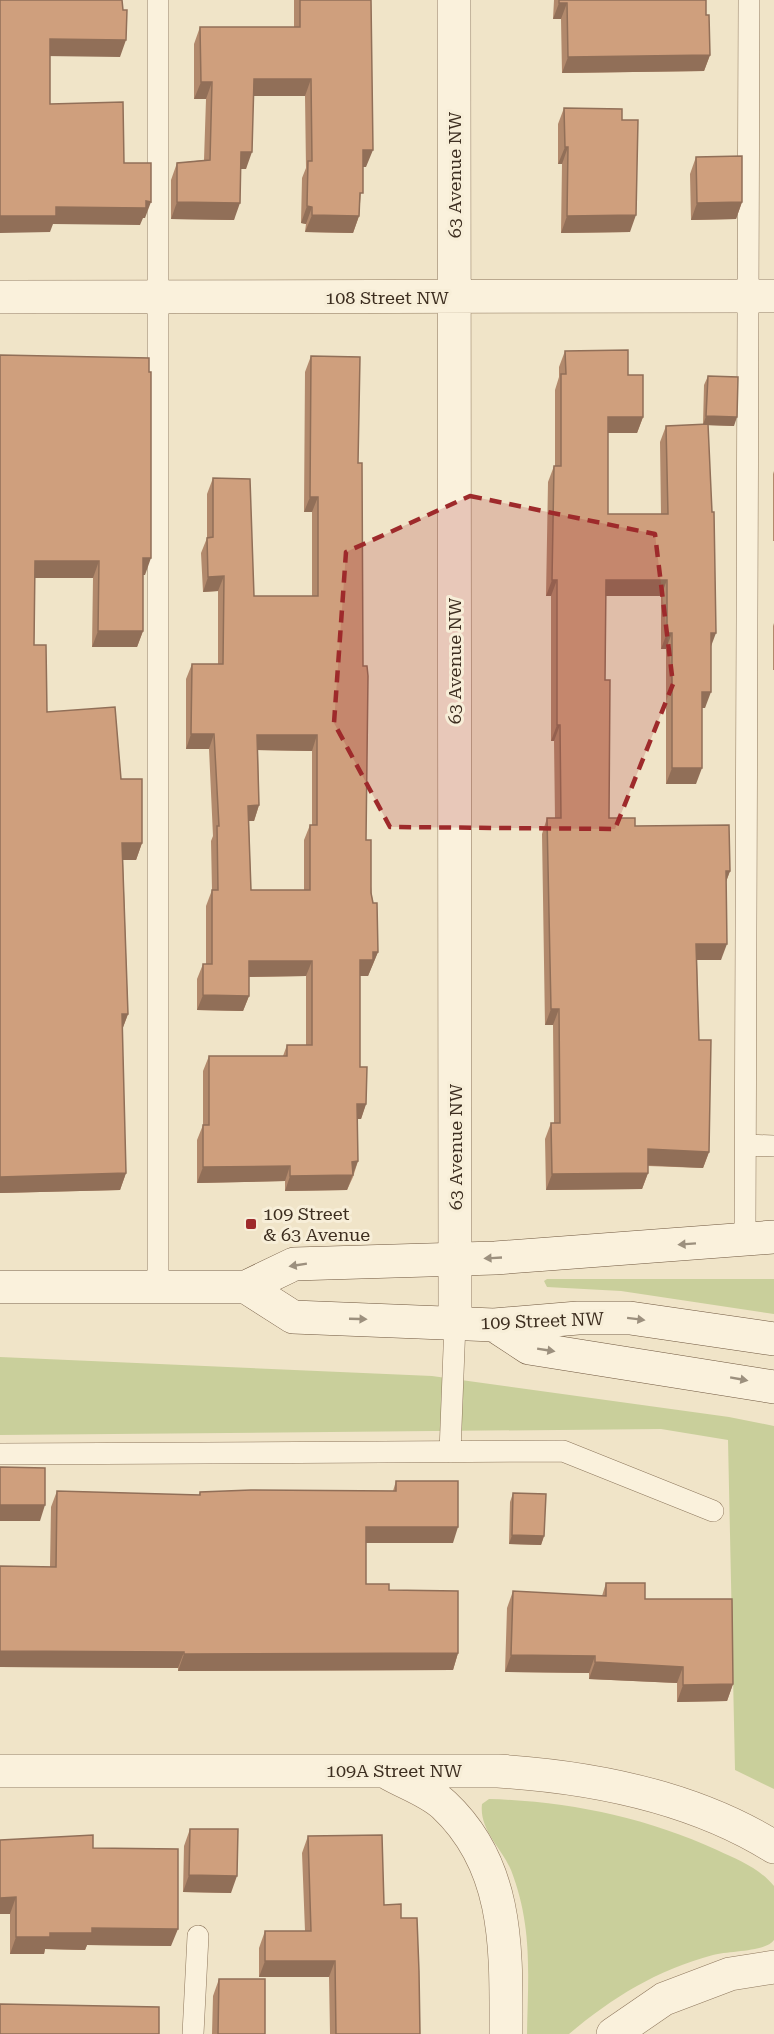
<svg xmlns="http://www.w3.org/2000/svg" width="774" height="2034" font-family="'Roboto Serif',serif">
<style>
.green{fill:#c9cf9b}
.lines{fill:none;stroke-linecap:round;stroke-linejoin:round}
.service-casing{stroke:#8d765c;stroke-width:22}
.minor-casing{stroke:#8d765c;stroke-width:34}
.secondary-casing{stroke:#6f573f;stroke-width:34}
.service{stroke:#faf1dc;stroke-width:21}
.minor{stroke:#faf1dc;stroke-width:33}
.secondary{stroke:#faf1dc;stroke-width:33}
.wall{fill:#b2896c;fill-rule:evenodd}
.shaded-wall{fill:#916f58}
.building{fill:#cf9f7d;stroke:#916f58;stroke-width:1.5;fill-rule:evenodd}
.oneway{fill:#9c907e}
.marked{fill:#9e2a2b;fill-opacity:0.2;stroke:#9e2a2b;stroke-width:4.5;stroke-dasharray:12 8;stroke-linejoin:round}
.poi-dot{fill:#9e2a2b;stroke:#f7eed8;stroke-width:2}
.labels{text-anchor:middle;stroke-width:6;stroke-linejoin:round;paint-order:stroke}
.street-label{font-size:18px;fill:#3d2e20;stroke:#f7eed8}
.poi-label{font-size:18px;fill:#3d2e20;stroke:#f7eed8;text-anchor:start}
</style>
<rect width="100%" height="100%" fill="#f0e4c8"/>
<!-- green -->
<path class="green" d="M547,1279h227v35l-153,-23 -74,-4 -3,-6z
M0,1357l432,19 297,41 45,9v363l-39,-19 -7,-330 -67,-11 -661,6z
M489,1799c78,2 156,18 228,51 21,10 41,17 57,36v54c-8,12 -46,11 -61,15 -56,15 -100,42 -144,79h-42c1,-59 6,-107 -16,-164 -9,-22 -32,-40 -29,-66z"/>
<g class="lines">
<defs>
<path id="service" d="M158,0v1287
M746,1145l28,1
M745,1239l4,-1239
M450,1452l5,-129
M0,1454l563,-3 150,60
M193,2034l5,-98"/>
<path id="minor" d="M454,0l1,1323
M0,297l774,-1
M0,1771h498c95,6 194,25 276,76
M388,1773c17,10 41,18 56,32 66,62 62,147 62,229
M613,2034l51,-35 66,-25 44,-7"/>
<path id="secondary" d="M0,1287h246l48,-23 201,-6 279,-21
M246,1287l47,30 201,8 84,-7h52l144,21
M494,1325l35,23 245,39"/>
</defs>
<!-- service casing -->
<use href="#service" class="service-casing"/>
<!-- minor casing -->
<use href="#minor" class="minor-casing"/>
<!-- secondary casing -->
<use href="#secondary" class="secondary-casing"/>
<!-- service -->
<use href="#service" class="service"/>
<!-- minor -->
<use href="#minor" class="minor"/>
<!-- secondary -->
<use href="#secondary" class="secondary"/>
</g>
<!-- wall -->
<path class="wall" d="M294,0h77l-5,167h-3l-4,49 -6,17 -48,-1 1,-8 -5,-1 1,-45 4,-10 -1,-72h-52l-7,73h-5l-7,51 -63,-1v-39l6,-17 27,-3 2,-61h-12v-55l6,-17h94z
M554,0h152v15l4,40 -6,16 -142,2 -1,-54h-8z
M564,108l58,12 8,112 -69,1 1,-69h-4v-40z
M696,157l46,45 -6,17 -45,1 -1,-46z
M565,351l63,24 15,42 -6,16h-29v81h53l-1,-72 6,-16 37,-1 1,-40 4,-9 26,50 -26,-1 3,222 -6,61h-3l-6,76h-30v-135h-5v-53h-55l-1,84 4,138 26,8 95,45 -4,11 -5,78h-24l2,80 10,112 -6,16 -55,-2v7l-6,16 -96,1 -1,-51 6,-16h3l-1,-98h-8l-3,-191 5,-16h8l-1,-77h-3v-145h-5l2,-114 6,-16h1v-76l4,-13v-10z
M0,355l145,220h-2v56l-6,16h-45l1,-69h-58l-1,67 13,67 74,67 21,64 -6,17h-13l5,154 -6,16 4,143 -6,17 -120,3z
M311,356l47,107 5,203 3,174 12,112 -10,24h-8v91l6,37 -5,15h-3v42l-5,16 -6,13 -62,1v-10l-88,2v-43l6,-15v-54l6,-15h74l4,-11h19v-69l-57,1v19l-6,15 -46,-1v-31l6,-15h3v-58l6,-16 -1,-49 2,-5 -4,-87h-23v-70l6,-15h26v-73l-15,1 -2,-39 6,-15v-44l6,-16 41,118h58v-84h-8l1,-140zM258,750l54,1v74h-2l-6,15v50h-53l-2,-69h5l5,-16z
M774,471v70h-1v-67z
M774,623v47h-1v-44z
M396,1481l57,62h-87v41l23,6 69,63 -5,17 -275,1v-3l-178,-1v-101l50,1 1,-60 6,-16 142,4 1,-3 193,-1z
M513,1493l31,43 -3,9 -32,-1 1,-42z
M606,1583l39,16 88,85 -6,17 -50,1v-19l-88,-4v-6l-84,-1 2,-64 6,-17 89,5z
M190,1829l41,64 -48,-1 1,-46z
M308,1836l76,69 17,13 19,116h-90l-1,-57h-70v-29l6,-17h40l-3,-78z
M0,1840l93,8 78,98 -84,-1 -2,5 -40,-1 -1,5h-34v-40h-10z
M219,1979l46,55h-53l1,-38z"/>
<!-- shaded-wall -->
<path class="shaded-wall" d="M559,3h8l-6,16h-8z
M50,39l76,1 -6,17 -76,-1z
M710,55l-6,16 -142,2 6,-16z
M254,79h57l-6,17h-58z
M201,82h11l-6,17h-12z
M565,147h3l-6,17h-4z
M363,150h10l-7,17h-9z
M241,152h11l-6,17h-11z
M146,201l5,1 -6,16h-2l-3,7 -87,-1 -3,8 -50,1v-17l56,-9z
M177,202l63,1 -6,17 -63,-1z
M742,202l-6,17 -45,1 6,-17z
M307,206l5,1 -6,17 -5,-1z
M312,215l47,1 -6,17 -48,-1z
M636,215l-6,17 -69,1 6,-17z
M706,416l31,1 -3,9 -31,-1z
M608,417h35l-6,16h-35z
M310,497h8l-6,15h-8z
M143,558h8l-6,17h-8z
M35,561h64l-6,17h-64z
M224,576l-6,15 -15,1 5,-15z
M552,580h5l-6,16h-5z
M606,580h61l-6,16h-60z
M98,631h45l-6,16h-45z
M667,633h5l-6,16h-5z
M711,633h5l-6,16z
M702,692h9l-6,16h-9z
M557,725h3l-6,16h-3z
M191,734h23l-5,15h-23z
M257,735h60l-5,16 -60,-1z
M672,768h30l-6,16h-30z
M259,805l-5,16h-12l6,-15z
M122,843h20l-6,17h-20z
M726,871h4l-6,16z
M696,944h31l-6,16h-30z
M373,952h5l-10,24h-14l6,-16z
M249,961h63l-6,15 -63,1z
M203,995l46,1 -6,15 -46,-1z
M551,1009h8l-6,16h-8z
M122,1014h6l-6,16z
M357,1104h9l-5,15h-9z
M648,1149l61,3 -6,16 -61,-3z
M358,1161l-11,29 -62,1 5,-15 62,-14z
M290,1166l-5,15 -88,2 6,-16z
M126,1173l-6,17 -120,3v-16z
M648,1173l-6,16 -96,1 6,-16z
M0,1505h45l-5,16h-40z
M366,1527h92l-5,16h-93z
M512,1535l32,1 -3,9 -32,-1z
M0,1651l184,1 -6,16 -178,-1z
M458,1653l-5,17 -275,1 6,-17z
M511,1655l84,1 -6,17 -84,-1z
M595,1662l88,5 -6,16 -88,-4z
M733,1684l-6,17 -50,1 6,-17z
M189,1875l48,1 -6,17 -48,-1z
M16,1897l-6,17h-10v-16z
M92,1928l86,1 -7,17 -84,-1 -2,5 -40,-1 -1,5h-34l6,-17z
M265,1961h70l-6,16h-70z"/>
<!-- building -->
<path class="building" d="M0,0h122l1,10h4l-1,30 -76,-1v65l73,-2 1,61h27v39l-5,-1v7l-90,-1v9h-56z
M300,0h71l2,150h-10v43h-3l-1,23 -47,-1v-8l-5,-1 1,-45h4l-1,-82h-57l-2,73h-11l-1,51 -63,-1v-39l33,-3 2,-78h-11l-1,-55h100z
M559,0h147v15h3l1,40 -142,2 -1,-54h-8z
M564,108l58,1v11h16l-2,95 -69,1 1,-69h-3z
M742,156v46l-45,1 -1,-46z
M628,350v25h15v42h-35v97h60l-2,-88 42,-2 4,88h2l2,121h-5v59h-9v76h-30v-135h-5v-53h-61l-1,100h5l-1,138h26v8l94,-1 1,46h-4l1,73h-31l3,96h12l-2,112 -61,-3v24l-96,1 -1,-51h9l-1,-114h-8l-4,-191h14l-1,-93h-3v-145h-5l2,-114h7v-92h5l-1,-23z
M0,355l149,3v14h2v186h-8v73h-45l1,-70h-64l-1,84h12l1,67 68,-5 6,72h21v64h-20l6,171h-6l4,159 -126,4z
M311,356l49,1 -2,106h4l1,203h4l1,10 -2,164h5v53l2,10h4l1,49h-5v8h-13v107h7l-1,37h-9l1,57 -6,1 1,13 -63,1v-10l-87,1v-42h6v-69h78v-11h25v-84h-63v35l-46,-1v-31h9v-74h6l-1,-64h2l-5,-92h-23l1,-70h31l1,-88 -16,1 -1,-39 6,-1v-59l37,1 4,117h64v-99h-8zM257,735h60v90h-7v65h-59l-3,-84 11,-1z
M708,376l30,1 -1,40 -31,-1z
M0,1467l45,1v37h-45z
M396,1481h62v46h-92v57h23v6l69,1v62l-274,1v-2l-184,-1v-85l56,1 1,-76 143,4v-3l51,-2 145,1z
M513,1493l33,1 -2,42 -32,-1z
M606,1583h39v16h87l1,85 -50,1v-18l-88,-5v-6l-84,-1 2,-64 93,5z
M190,1829h48l-1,47 -48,-1z
M93,1835v13l85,1v80l-86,-1v5h-42v4h-34v-40l-16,1v-58z
M382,1835l2,70 17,-1v14h16l2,53 1,63h-84l-1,-73h-70v-30h46l-3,-95z
M219,1979h46v55h-47z
M0,2004l159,3v27h-159z"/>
<!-- one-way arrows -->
<defs><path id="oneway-solid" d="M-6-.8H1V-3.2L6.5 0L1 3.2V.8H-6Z" transform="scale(1.5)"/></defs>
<g class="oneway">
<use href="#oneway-solid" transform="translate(687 1244) rotate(176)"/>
<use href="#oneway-solid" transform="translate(493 1258) rotate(177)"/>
<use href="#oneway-solid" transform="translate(298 1265) rotate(171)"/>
<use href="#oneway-solid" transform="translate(358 1319) rotate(2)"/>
<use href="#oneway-solid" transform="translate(636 1319) rotate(7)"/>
<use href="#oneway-solid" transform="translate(546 1350) rotate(9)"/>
<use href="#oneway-solid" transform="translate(739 1379) rotate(10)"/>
</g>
<!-- marked area -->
<path class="marked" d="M470,496l185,38 18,150 -58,145 -225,-2 -56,-104 12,-171z"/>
<!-- markers -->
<rect class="poi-dot" x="245" y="1218" width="12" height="12" rx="3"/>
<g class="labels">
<!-- street labels -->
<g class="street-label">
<text transform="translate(455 175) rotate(-90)" y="6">63 Avenue NW</text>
<text x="387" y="304">108 Street NW</text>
<text transform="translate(455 661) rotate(-90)" y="6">63 Avenue NW</text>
<text transform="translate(456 1147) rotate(-90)" y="6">63 Avenue NW</text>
<text transform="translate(542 1321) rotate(-2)" y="6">109 Street NW</text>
<text x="394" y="1777">109A Street NW</text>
</g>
<!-- poi labels -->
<g class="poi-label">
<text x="263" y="1220">109 Street<tspan x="263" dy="21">&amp; 63 Avenue</tspan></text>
</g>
</g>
</svg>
